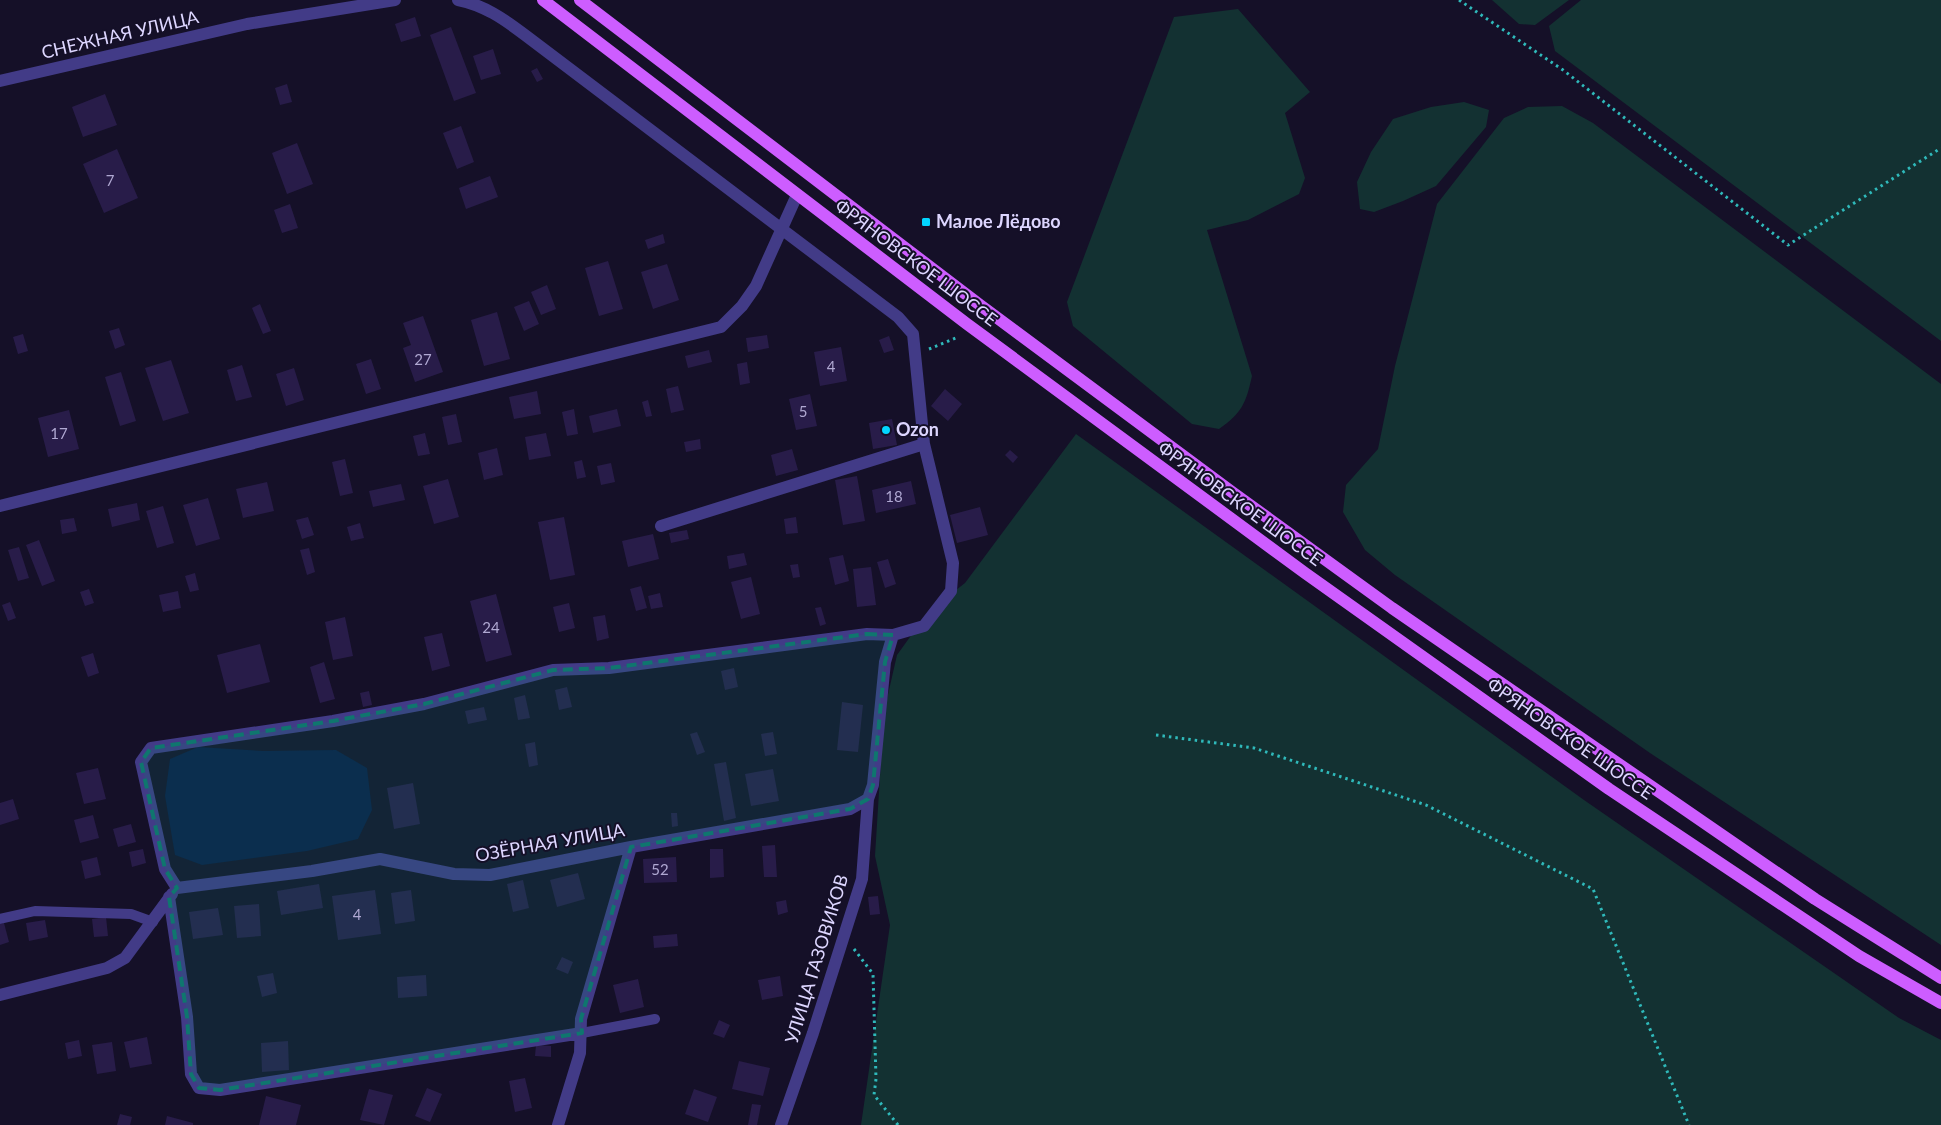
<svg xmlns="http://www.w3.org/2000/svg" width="1941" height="1125" font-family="Lato,sans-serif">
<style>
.green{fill:#133132}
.water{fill:#0a1c46}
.building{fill:#281c49}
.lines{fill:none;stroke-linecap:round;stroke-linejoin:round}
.path{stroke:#2fb9ba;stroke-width:3;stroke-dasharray:2.5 4;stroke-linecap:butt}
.service{stroke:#423b87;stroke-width:10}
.minor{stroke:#423b87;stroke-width:12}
.primary{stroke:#cd5dff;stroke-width:12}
.marked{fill:#0f766e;fill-opacity:0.2;stroke:#0f766e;stroke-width:4;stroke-dasharray:10 6;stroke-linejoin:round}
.poi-dot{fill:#02d5ff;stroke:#151028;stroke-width:2}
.labels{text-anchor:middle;stroke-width:4;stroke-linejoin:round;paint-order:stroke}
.number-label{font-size:15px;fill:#b0a8d2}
.street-label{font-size:18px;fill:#ddd6ff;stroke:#151028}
.poi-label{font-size:18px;font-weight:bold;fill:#ddd6ff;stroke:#151028;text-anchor:start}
</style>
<rect width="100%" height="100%" fill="#151028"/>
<!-- green -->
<path class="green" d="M1492,0h77l-34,25 -16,-1z
M1581,0h360v341l-386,-290 -6,-25z
M1238,9l72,83 -25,21 20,65 -6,16 -51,26 -41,10 45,146c-6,27 -10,37 -33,53l-27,-5 -119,-98 -6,-24 107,-285z
M1464,102l25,8 -3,17 -50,59 -33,15 -29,11 -14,-3 -3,-27 14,-30 22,-33 38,-12z
M1562,106l31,17 348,261v561l-291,-192 -255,-178 -30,-25 -22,-38 3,-27 32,-36 17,-83 42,-162 67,-86 24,-11z
M1076,434l508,366 315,218 42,22v85h-1080l29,-200 -15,-69 9,-144 13,-57 31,-43 37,-29z"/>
<!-- water -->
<path class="water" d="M198,747l66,4 72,-1 31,18 5,42 -14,29 -51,12 -105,14 -27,-10 -10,-59 5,-37z"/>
<!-- building -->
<path class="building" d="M415,17l6,19 -20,6 -6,-18z
M451,27l25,66 -22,8 -24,-66z
M493,49l8,25 -20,6 -8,-24z
M537,68l6,11 -6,3 -6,-11z
M287,84l5,18 -12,3 -5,-17z
M105,94l12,31 -34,12 -11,-30z
M461,126l13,36 -17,7 -14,-36z
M297,143l16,41 -26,10 -15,-41z
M117,149l21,49 -34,15 -21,-49z
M490,176l8,21 -32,12 -7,-21z
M290,204l8,24 -16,5 -8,-23z
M663,234l2,9 -17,6 -3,-9z
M608,261l15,48 -24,7 -14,-48z
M667,264l12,36 -26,9 -12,-37z
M547,285l9,24 -15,6 -10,-23z
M529,301l10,23 -15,7 -10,-24z
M260,304l11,27 -8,3 -11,-26z
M497,312l13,47 -26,7 -13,-46z
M423,316l20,56 -28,10 -12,-34 8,-3 -8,-22z
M119,328l6,17 -10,4 -6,-18z
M23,334l5,17 -10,3 -5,-17z
M767,335l2,13 -21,4 -2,-14z
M889,336l5,14 -10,3 -5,-13z
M841,347l6,34 -27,5 -6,-34z
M709,350l3,12 -24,6 -3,-12z
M371,359l10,30 -15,5 -10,-30z
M171,360l18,53 -26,8 -18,-53z
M747,362l3,21 -10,2 -3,-21z
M242,365l10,32 -16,4 -9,-31z
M294,368l10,32 -18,6 -10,-32z
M121,372l15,49 -16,5 -15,-49z
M678,386l6,24 -13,3 -5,-24z
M945,389l17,15 -14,17 -17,-15z
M537,391l4,23 -27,5 -5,-22z
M810,394l7,32 -21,4 -7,-31z
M648,400l4,16 -6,1 -4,-15z
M574,409l4,25 -11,2 -5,-24z
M617,409l4,17 -28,7 -4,-17z
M69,410l10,39 -31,8 -10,-39z
M456,414l6,28 -14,3 -6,-28z
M892,419l5,26 -24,4 -4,-26z
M425,433l5,21 -12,2 -5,-20z
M546,433l5,23 -22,4 -4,-23z
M700,439l1,10 -15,3 -2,-10z
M497,448l6,27 -19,5 -6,-27z
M792,449l6,21 -22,6 -5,-21z
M1010,450l8,7 -5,6 -8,-8z
M345,459l8,34 -13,3 -8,-34z
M582,460l4,17 -9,2 -3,-17z
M611,463l4,19 -14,3 -4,-19z
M857,476l8,45 -22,4 -8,-45z
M448,479l11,38 -25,7 -11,-38z
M911,481l5,23 -40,9 -4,-23z
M267,482l7,29 -31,7 -7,-29z
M401,484l4,16 -32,7 -4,-16z
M208,498l12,41 -24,7 -13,-41z
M137,503l3,17 -28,7 -4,-18z
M163,506l11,37 -17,5 -11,-37z
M980,507l8,28 -31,8 -7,-28z
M308,517l6,18 -12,4 -6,-19z
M564,517l11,58 -25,5 -12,-58z
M796,517l2,16 -12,1 -2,-15z
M74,518l3,13 -15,3 -2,-14z
M360,523l4,15 -13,3 -4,-14z
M687,530l2,9 -18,4 -2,-10z
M653,534l6,25 -31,8 -6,-26z
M39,540l16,41 -13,5 -16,-41z
M19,547l10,31 -11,3 -10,-31z
M309,548l6,24 -8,3 -7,-25z
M744,553l3,12 -18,4 -2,-13z
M843,555l6,26 -14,4 -6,-27z
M888,559l8,25 -11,4 -8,-26z
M798,564l2,13 -7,1 -3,-13z
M871,567l5,38 -19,2 -4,-38z
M195,573l4,17 -9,2 -5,-16z
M751,577l9,37 -19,5 -10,-37z
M641,586l6,22 -11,3 -6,-22z
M89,589l5,14 -9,3 -5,-14z
M178,591l3,17 -18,4 -4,-17z
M660,593l3,14 -12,2 -3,-13z
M496,594l16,61 -26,7 -16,-61z
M10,602l6,16 -8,3 -6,-16z
M569,603l6,25 -16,4 -6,-25z
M821,607l5,17 -6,2 -5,-18z
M605,615l4,23 -12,3 -4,-24z
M345,617l8,39 -20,4 -8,-38z
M442,633l8,33 -18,5 -8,-34z
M260,644l10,38 -43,11 -10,-38z
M93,653l6,20 -11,4 -7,-20z
M324,662l11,37 -15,4 -10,-36z
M734,668l4,19 -13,3 -4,-19z
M567,687l5,20 -13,3 -4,-20z
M369,691l3,14 -9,2 -3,-14z
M525,695l5,23 -12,2 -4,-22z
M842,702l21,3 -5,47 -21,-2z
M484,707l3,13 -19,4 -3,-13z
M697,732l8,20 -8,3 -7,-21z
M773,732l4,22 -12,2 -4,-22z
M535,742l3,23 -9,2 -4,-23z
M726,762l10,56 -12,3 -10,-57z
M98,768l8,31 -22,5 -8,-31z
M773,769l6,32 -28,5 -6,-32z
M413,783l7,41 -26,5 -7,-41z
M13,799l6,20 -19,6v-22z
M671,813h6l1,13 -6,1z
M93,815l6,23 -19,5 -6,-23z
M131,824l5,18 -18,5 -5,-18z
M775,845l2,32h-13l-2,-31z
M143,849l3,14 -14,4 -3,-15z
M710,849h13l1,28 -14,1z
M97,857l4,18 -16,4 -4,-18z
M676,857l1,25 -33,1 -1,-24z
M578,873l7,26 -28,8 -7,-27z
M523,880l6,28 -16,4 -6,-28z
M319,884l4,24 -42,7 -4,-24z
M375,890l6,44 -43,6 -6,-44z
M411,890l4,31 -20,3 -4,-31z
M878,896l2,18 -10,1 -2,-18z
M786,900l2,12 -10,3 -2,-13z
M259,904l2,32 -24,2 -3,-32z
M218,908l5,27 -30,4 -4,-27z
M106,917l2,19 -14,1 -2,-18z
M45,920l3,17 -19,4 -3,-18z
M4,923l5,19 -9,3v-21z
M677,934l1,12 -24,2 -1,-12z
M562,957l11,5 -5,12 -12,-5z
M273,973l4,20 -15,4 -5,-21z
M426,975l1,21 -29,2 -1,-21z
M780,976l3,20 -21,4 -4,-20z
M638,979l6,28 -24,6 -7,-28z
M719,1020l11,5 -6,13 -11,-4z
M147,1037l5,27 -22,4 -6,-26z
M79,1040l3,16 -14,3 -3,-16z
M288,1041l1,29 -27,2 -1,-29z
M112,1042l4,29 -19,3 -5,-29z
M536,1045l15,1v11l-16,-1z
M739,1061l31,7 -7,28 -31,-7z
M525,1078l7,30 -17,4 -6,-31z
M427,1088l15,6 -12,28 -15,-6z
M369,1089l24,6 -9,30 -24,-5z
M694,1089l23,8 -9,25 -23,-8z
M266,1096l35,9 -5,20h-37z
M752,1104l9,1 -4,20h-9z
M120,1114l12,3 -2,8h-13z
M167,1116l26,7v2h-28z"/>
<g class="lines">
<!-- path -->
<path class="path" d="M1459,0l104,70 225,175 153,-97
M929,349l29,-12
M1156,735l98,13 172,57 167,84 96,236
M854,949l19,25 3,105 -2,16 24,30"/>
<!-- service -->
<path class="service" d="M0,919l35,-8 96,3 22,8
M582,1033l73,-14"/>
<!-- minor -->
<path class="minor" d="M458,0c26,5 46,19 67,35l373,282 15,17 11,110 29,119 -2,28 -27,35 -31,9 -8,27 -12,123 -5,14 -6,80 -49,154 -32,92
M0,81l247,-57 148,-24
M0,506l721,-179 21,-21 14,-20 41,-91
M661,526l263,-82
M177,888l-12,-19 -24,-107 10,-14 182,-27 91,-17 129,-34 56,-2 258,-34 26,1
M177,888l135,-17 68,-12 74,15 36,1 141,-28 219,-38 18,-10
M169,897l18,120 4,57 8,14 21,2 362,-57
M0,995l107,-27 18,-10 47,-64
M558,1125l22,-72 1,-34 50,-172"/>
<!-- primary -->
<path class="primary" d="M543,0l424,324 338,249 304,216 250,167 82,47
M580,0l400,305 252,187 160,116 423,291 126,79"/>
</g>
<!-- marked area -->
<path class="marked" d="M867,634l26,1 -8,27 -12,123 -5,14 -18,10 -219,38 -50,172 1,14 -362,57 -21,-2 -8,-14 -4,-57 -18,-120 8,-9 -12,-19 -24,-107 10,-14 182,-27 91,-17 129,-34 56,-2z"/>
<!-- markers -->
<g class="poi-dot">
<rect x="921" y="217" width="10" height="10" rx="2.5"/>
<circle cx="886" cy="430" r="5"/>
</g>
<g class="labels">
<!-- number labels -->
<g class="number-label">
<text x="110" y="186">7</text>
<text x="423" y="365">27</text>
<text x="831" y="372">4</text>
<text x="803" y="417">5</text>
<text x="59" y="439">17</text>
<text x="894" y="502">18</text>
<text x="491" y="633">24</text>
<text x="660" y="875">52</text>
<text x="357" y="920">4</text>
</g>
<!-- street labels -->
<g class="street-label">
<text transform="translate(120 35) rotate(-13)" y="6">СНЕЖНАЯ УЛИЦА</text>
<text transform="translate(916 263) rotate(37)" y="6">ФРЯНОВСКОЕ ШОССЕ</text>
<text transform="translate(1240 504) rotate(36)" y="6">ФРЯНОВСКОЕ ШОССЕ</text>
<text transform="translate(1570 739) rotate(35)" y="6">ФРЯНОВСКОЕ ШОССЕ</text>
<text transform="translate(550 843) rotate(-10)" y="6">ОЗЁРНАЯ УЛИЦА</text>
<text transform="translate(817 959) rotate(-73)" y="6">УЛИЦА ГАЗОВИКОВ</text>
</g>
<!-- poi labels -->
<g class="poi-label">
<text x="936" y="228">Малое Лёдово</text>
<text x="896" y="436">Ozon</text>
</g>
</g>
</svg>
